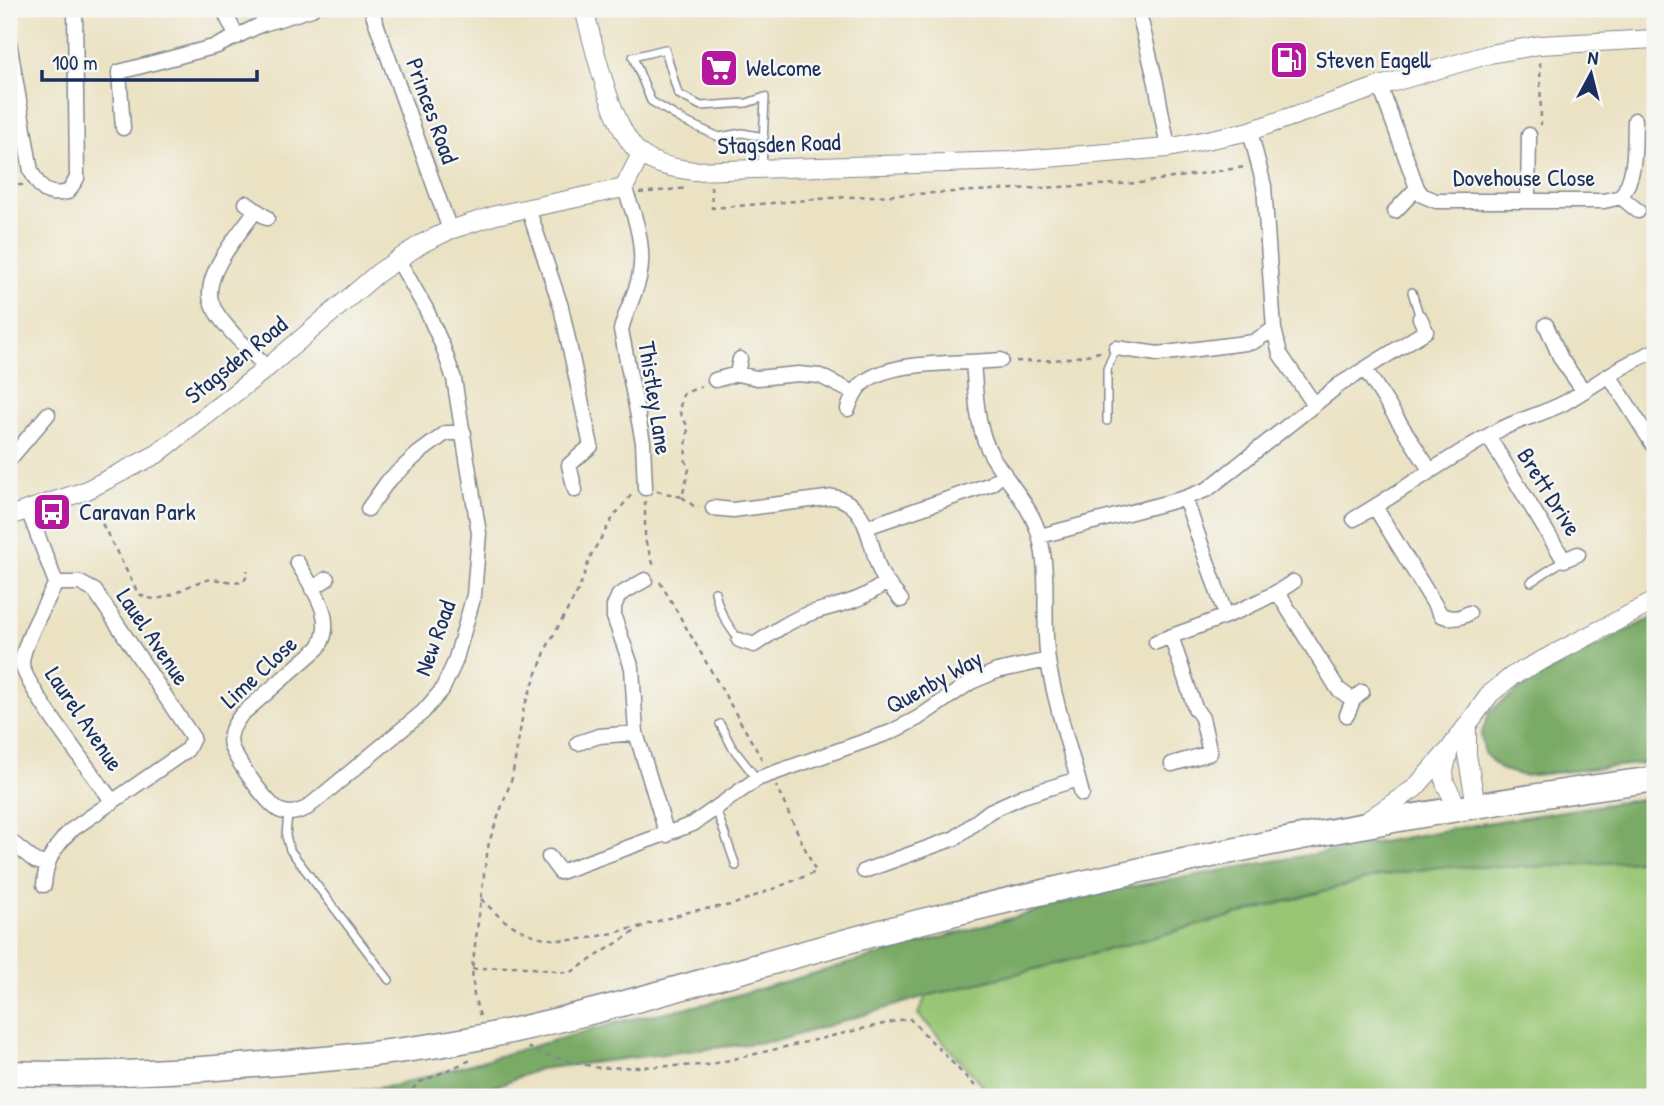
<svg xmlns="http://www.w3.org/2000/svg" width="1664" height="1106" font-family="'Patrick Hand',sans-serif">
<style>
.green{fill:#99c674;stroke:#5a7a69;stroke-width:2}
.forest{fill:#7aab66;stroke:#4a6d62;stroke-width:2}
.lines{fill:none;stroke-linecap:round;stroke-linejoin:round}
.service-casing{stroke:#838890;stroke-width:10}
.minor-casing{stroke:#838890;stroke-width:17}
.tertiary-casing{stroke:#838890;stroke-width:20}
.trunk-casing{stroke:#838890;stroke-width:27}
.path{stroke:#838890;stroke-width:2.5;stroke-dasharray:5 5;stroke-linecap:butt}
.service{stroke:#fff;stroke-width:7}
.minor{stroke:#fff;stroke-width:14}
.tertiary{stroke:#fff;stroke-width:18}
.trunk{stroke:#fff;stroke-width:24}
.labels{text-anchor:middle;stroke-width:5;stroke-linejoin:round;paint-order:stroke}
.poi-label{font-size:24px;fill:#1b2f5e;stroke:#f6f6f2;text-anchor:start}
.street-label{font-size:24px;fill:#1b2f5e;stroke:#f6f6f2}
</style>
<rect width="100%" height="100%" fill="#f6f6f2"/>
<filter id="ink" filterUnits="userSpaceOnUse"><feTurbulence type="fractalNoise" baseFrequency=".0143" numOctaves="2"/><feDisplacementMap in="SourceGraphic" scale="14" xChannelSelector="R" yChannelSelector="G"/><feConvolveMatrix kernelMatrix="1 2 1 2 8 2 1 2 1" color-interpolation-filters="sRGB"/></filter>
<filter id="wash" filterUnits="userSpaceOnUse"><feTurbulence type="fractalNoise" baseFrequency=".00686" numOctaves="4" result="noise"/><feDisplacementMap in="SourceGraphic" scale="28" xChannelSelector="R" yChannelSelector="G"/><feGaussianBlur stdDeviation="1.57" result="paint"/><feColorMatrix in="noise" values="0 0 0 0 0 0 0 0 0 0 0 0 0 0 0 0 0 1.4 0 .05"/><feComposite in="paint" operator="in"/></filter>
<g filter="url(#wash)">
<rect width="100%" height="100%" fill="#ebe2c3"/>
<!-- green -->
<path class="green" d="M1655,860v237h-662l-75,-83 8,-18 129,-32 324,-88 59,-9h94z"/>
<!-- forest -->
<path class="forest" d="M1655,616v146l-131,14 -24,-7 -15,-15 -4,-19 9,-24 41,-30z
M1655,797v63l-123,7h-94l-59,9 -324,88 -129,32 -146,44 -241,29 -70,28h-167l91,-11 233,-66 79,-16 403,-113 378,-68z"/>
</g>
<g filter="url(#ink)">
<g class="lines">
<defs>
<path id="service" d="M762,169l3,-72 -18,6 -46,3 -23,-12 -13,-45 -32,8 18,44 33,20 35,16 23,-4 22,4
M1412,292l8,26
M1107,421v-52l9,-21
M1531,582l33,-22
M715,592c4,20 12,32 24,48
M720,724l12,23 25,32
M716,809l20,57
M288,813l-2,23 4,14 99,130"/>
<path id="minor" d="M223,9l14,28
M371,9l79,221
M1138,9l18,74 12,65
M9,42l22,129c9,18 15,26 37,21l9,-14 -2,-169
M1380,86l37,102 5,7 14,6h168l17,-4c16,-23 13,-50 14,-77
M123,128l-4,-56 98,-26 43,-21 52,-16
M1250,131l14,55 10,143 6,25 34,50
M624,188c11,26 22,62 15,90 -4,18 -14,34 -18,52l22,112 2,46
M1621,197l17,14
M1528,201l1,-66
M246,203l21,15
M528,208l33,99 30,139 -22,19 6,25
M256,210c-15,22 -53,63 -45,91 6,21 40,50 56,67
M1395,211l22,-23
M1546,325l15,34 22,31
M1116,348l42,6 95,-12 21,-13
M973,363c3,31 3,66 19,93 16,27 41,52 48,82 10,40 2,82 8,122 6,42 23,92 34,134
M1365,369l65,101
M737,374l3,-15
M1609,375l46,73
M715,380l22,-6 20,4 41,-4 22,2 34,17
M848,409c3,-9 6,-17 13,-24 26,-26 102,-21 140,-25
M1488,436l76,124 14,-6
M9,460l39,-46
M1185,498l41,118
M1375,507l66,108c11,4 18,4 28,-2
M713,508l20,2 101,-13c36,8 34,47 47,76 5,10 13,18 20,27
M368,509l20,-28 31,-28 27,-20h18
M28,510l28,73h24l15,8 98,147 -6,12 -117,81c-17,19 -24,28 -26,54
M1354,519c48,-28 93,-61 143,-88 22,-12 47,-17 69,-29 29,-17 57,-38 89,-51
M867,527l124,-43 13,-11
M1040,536l145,-38 23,-9 131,-104 87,-54 -6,-13
M297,562c15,26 41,57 21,86l-77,67c-7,10 -13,18 -10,31 4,12 38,62 50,65 9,4 17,1 26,-3l116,-96 19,-22 13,-28 19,-67 5,-62 -25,-154 -11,-32 -17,-38 -29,-51
M645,580l-26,15 -5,11v11l18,51 4,65 31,102
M56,583c-9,18 -34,62 -34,80 0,19 75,117 91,139
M312,589l15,-10
M1278,593l60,96 15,11
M1171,636l24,72 7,10 8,35 -38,11
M739,640l15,5c18,-12 36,-25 57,-32 31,-10 48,-10 75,-31
M1156,642c46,-18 96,-32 137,-60
M1347,715l6,-15 9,-8
M578,743l21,-7 37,-3
M9,840l26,21 10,3
M549,857l11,15 133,-48 64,-45 134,-47 27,-14 53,-36 26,-11 51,-11
M864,871l91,-33 35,-27 33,-15 55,-17"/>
<path id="tertiary" d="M584,9c10,36 28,124 58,146 16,11 33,13 52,16l316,-10 158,-13 82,-17 130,-45 110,-32 50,-9 115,-6
M9,516l76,-25 72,-37 110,-86 111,-95 43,-29 29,-14 46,-15 128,-27 17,-34
M1467,728v27l9,50
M1458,808l-13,-25 -1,-12 5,-21 41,-56 22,-18 143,-75
M1364,823l51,-35 31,-35"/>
<path id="trunk" d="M9,1073c81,3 163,-1 244,-8 78,-6 157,-13 234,-29 149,-31 293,-79 440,-116 240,-60 483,-108 728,-141"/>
</defs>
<!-- service casing -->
<use href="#service" class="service-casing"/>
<!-- minor casing -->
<use href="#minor" class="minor-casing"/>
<!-- tertiary casing -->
<use href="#tertiary" class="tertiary-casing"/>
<!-- trunk casing -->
<use href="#trunk" class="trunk-casing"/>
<!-- path -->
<path class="path" d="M1540,62l1,63
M711,186l1,22 119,-10 309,-15 105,-16
M639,193l49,-5
M9,216h4v-31h10
M1016,361c30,1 57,-2 87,-10
M657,491l25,6 7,-28 -4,-10 3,-32 -9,-16 4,-17 19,-8
M682,497l13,10h4
M645,501v39l10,29
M93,506l45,87c21,16 43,-6 64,-12 12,-4 27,1 40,2l6,-8 -1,-5
M660,582l103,179
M481,899c9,8 18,19 29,25 46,28 84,13 132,2
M472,969l45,-3 53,7 75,-48 47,-14 40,-6 84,-33 -40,-86
M480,1016l-6,-20 -2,-27 13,-102 4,-25 23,-64 12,-71 23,-60 32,-58 12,-34 23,-39 18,-22
M528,1047l10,6 61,15 109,-3 201,-47 67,69 4,10
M406,1097l12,-14 53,-23"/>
<!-- service -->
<use href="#service" class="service"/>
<!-- minor -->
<use href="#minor" class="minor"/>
<!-- tertiary -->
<use href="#tertiary" class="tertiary"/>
<!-- trunk -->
<use href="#trunk" class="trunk"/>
</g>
</g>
<!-- icons -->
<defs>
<symbol id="fuel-square" viewBox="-11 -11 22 22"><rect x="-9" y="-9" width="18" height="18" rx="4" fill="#b5179e" stroke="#f6f6f2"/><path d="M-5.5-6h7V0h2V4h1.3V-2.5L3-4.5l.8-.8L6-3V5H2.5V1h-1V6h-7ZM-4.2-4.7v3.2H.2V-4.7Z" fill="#fff"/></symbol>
<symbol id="supermarket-square" viewBox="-11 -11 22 22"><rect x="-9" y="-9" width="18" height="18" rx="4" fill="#b5179e" stroke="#f6f6f2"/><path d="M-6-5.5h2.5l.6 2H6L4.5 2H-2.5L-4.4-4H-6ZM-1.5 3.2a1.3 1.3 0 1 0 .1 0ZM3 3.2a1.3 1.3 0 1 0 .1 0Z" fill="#fff"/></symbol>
<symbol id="bus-square" viewBox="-11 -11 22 22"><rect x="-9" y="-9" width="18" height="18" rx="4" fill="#b5179e" stroke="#f6f6f2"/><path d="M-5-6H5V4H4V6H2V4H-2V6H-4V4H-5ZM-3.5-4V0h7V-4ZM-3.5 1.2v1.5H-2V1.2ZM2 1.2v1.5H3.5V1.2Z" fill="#fff"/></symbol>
</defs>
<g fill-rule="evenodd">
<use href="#fuel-square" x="1267" y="38" width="44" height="44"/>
<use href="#supermarket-square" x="697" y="46" width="44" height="44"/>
<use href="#bus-square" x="30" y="490" width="44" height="44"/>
</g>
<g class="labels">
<!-- poi labels -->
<g class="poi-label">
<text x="1316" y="68">Steven Eagell</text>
<text x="746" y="76">Welcome</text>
<text x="79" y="520">Caravan Park</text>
</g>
<!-- street labels -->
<g class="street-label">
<text transform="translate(432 111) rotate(70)" y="8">Princes Road</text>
<text transform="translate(779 144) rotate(-2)" y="8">Stagsden Road</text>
<text x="1524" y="186">Dovehouse Close</text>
<text transform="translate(236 360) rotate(-39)" y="8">Stagsden Road</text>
<text transform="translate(655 398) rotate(81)" y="8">Thistley Lane</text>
<text transform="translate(1549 492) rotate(58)" y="8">Brett Drive</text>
<text transform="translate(153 637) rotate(56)" y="8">Lauel Avenue</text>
<text transform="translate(435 638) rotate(-70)" y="8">New Road</text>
<text transform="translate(259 672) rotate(-43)" y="8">Lime Close</text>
<text transform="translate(934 682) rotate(-29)" y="8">Quenby Way</text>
<text transform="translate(84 719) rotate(56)" y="8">Laurel Avenue</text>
</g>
</g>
<!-- margin -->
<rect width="1664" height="1106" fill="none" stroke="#f6f6f2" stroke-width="35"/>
<!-- north arrow -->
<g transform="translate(1591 74) rotate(7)" stroke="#f6f6f2" stroke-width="5" paint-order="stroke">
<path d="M0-5L12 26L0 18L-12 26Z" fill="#1b2f5e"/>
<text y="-10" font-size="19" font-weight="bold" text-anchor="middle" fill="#1b2f5e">N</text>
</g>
<!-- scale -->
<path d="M42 70v10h215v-10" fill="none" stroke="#1b2f5e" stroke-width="3.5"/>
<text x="52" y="70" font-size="21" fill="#1b2f5e" stroke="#f6f6f2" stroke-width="5" paint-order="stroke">100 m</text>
</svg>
